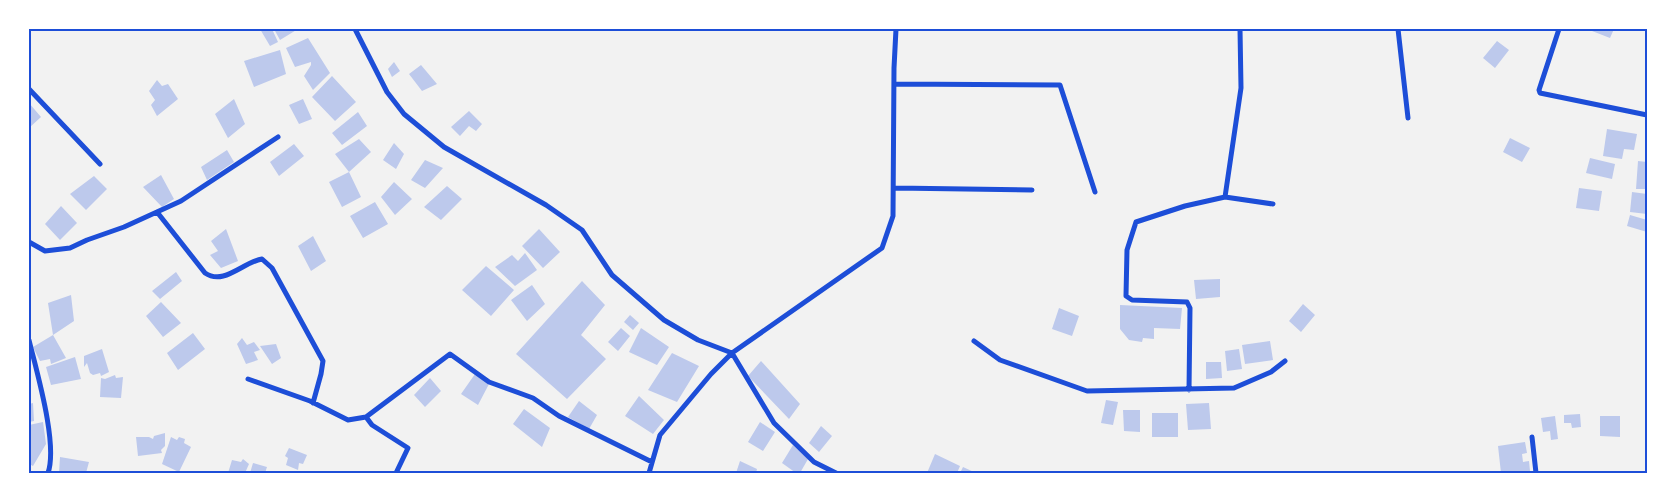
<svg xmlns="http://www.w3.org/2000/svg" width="1676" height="502" font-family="Lato,sans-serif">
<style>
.building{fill:#bdc9ec}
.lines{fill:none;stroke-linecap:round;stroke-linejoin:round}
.minor{stroke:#1d4ed8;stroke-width:5}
.neatline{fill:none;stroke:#1d4ed8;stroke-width:2}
</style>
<rect width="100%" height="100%" fill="#f2f2f2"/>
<!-- building -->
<path class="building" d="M260,29h12l6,13 -8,4z
M274,29h24l-18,11z
M1593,29h21l-4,9 -18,-7z
M308,38l22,35 -17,17 -9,-14 7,-11v-3l-16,5 -9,-19z
M1497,41l12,9 -14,18 -12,-10z
M280,50l6,24 -32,13 -10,-26z
M394,62l6,9 -8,6 -4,-8z
M421,65l16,19 -15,7 -13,-17z
M332,76l24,26 -21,19 -23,-24z
M157,80l5,6 6,-2 10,15 -21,17 -6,-11 4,-5 -6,-9z
M234,99l11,25 -17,14 -13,-24z
M303,99l9,20 -13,5 -10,-19z
M29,103l12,14 -12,11z
M469,111l13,13 -6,7 -7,-5 -9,10 -9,-9z
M358,112l9,14 -25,19 -10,-12z
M1607,129l30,5 -3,16 -10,-1 -2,10 -19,-3z
M1510,138l20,10 -8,14 -19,-10z
M359,139l12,13 -22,20 -14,-18z
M394,143l10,11 -8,15 -13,-9z
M294,144l10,12 -25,20 -9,-14z
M227,150l7,12 -27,18 -6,-13z
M1590,158l25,6 -3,15 -26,-6z
M425,160l18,8 -18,20 -14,-8z
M1638,161l9,1v27h-11z
M349,172l12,25 -19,10 -13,-25z
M161,175l13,24 -12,8 -19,-20z
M94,176l13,13 -21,21 -16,-16z
M394,182l18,17 -17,16 -14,-18z
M447,186l15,13 -21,21 -17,-13z
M1579,188l23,3 -3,20 -23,-3z
M1632,192l15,2v20l-17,-2z
M375,202l13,22 -25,14 -13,-22z
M61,206l16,17 -17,17 -15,-16z
M1630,215l17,5v12l-20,-6z
M226,229l12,32 -17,7 -11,-13 8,-4 -7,-10z
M539,229l21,23 -17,16 -21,-22z
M313,236l13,25 -15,10 -13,-25z
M525,253l12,17 -22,16 -20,-19 17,-12 6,6z
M486,266l28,24 -23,26 -29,-26z
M176,272l6,9 -22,18 -8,-8z
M1220,279v18l-24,2 -2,-19z
M582,281l23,24 -24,30 25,24 -39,40 -51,-45z
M532,285l13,19 -18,17 -16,-21z
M71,295l3,26 -21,14 13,23 -15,6 -1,-5 -10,2 -7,-14 20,-12 -5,-32z
M161,302l20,21 -18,14 -17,-21z
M1303,304l12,11 -14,17 -12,-11z
M1120,305l62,3 -2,21 -26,-1v11l-11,-1 -1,4 -13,-2 -9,-11z
M1059,308l20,8 -7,20 -20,-7z
M630,315l9,8 -6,7 -9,-8z
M621,328l9,8 -12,15 -10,-9z
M641,328l28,19 -12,18 -28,-13z
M193,333l12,16 -27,21 -11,-17z
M242,338l5,7 7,-3 6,8 -6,2 4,8 -12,4 -9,-20z
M1270,341l3,19 -28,4 -3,-19z
M276,344l5,14 -9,6 -12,-18z
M102,349l7,23 -8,4 -1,-3 -7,2 -3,-2 -3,-10 -3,4v-11z
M1239,349l3,20 -15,2 -2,-20z
M672,353l27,13 -22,36 -29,-12z
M75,357l6,22 -30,6 -5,-18z
M761,361l39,43 -11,15 -41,-43z
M1206,362h15l1,16 -16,1z
M475,374l14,10 -11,21 -17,-11z
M115,375l1,3 7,-1 -2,21 -21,-1 1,-19 4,1z
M430,378l11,13 -16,16 -11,-12z
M639,396l25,24 -11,14 -28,-18z
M1106,400l12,2 -5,23 -12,-2z
M579,401l18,14 -8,14 -21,-12z
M33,403l1,18 -5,1v-18z
M1209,403l2,26 -23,1 -2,-26z
M524,409l26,19 -8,19 -29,-23z
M1123,410h17v22l-16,-1z
M1152,413h26v24h-26z
M1580,414l1,13 -9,1 -1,-5h-7v-8z
M1555,416l3,23 -7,1 -1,-9 -7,1 -2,-14z
M1600,416h20v21l-20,-1z
M43,422l3,22 -13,22 -4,-2v-39z
M760,422l15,10 -12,19 -15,-9z
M821,426l11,10 -13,16 -10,-9z
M165,433v13l-4,4 1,3 -24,3 -2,-19h13l4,2 1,-3z
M171,437l6,3 2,-3 6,2 -1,4 7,4 -12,25 -17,-8z
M1525,442l2,11 -5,1 1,8 6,-1 1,10 -29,2 -3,-27z
M793,445l15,14 -8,14h-4l-14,-10z
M289,448l18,7 -4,9 -4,-1 -1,7 -12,-5 2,-7 -3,-2z
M935,454l25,12 -3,7h-30z
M60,457l29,5 -3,11h-27z
M243,459l6,5 -4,9h-17l4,-13 9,2z
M740,461l17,8 -1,4h-20z
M253,463l14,4 -2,6h-15z
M963,467l13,6h-16z"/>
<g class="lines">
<!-- minor -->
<path class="minor" d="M355,29l32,63 17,22 40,33 102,58 36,25 30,45 52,45 34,20 34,13 42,70 40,39 22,11
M1398,29l10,89
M1559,29l-20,61 1,3 107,22
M894,84l166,1 35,107
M29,89l71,75
M895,188l137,2
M1225,197l16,-109 -1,-59
M157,212l48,61c19,13 38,-11 57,-14l10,9 51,93 -2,13 -8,29
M29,242l16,9 25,-3 17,-8 37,-13 57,-26 97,-64
M29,340c8,33 29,104 19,133
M974,341l26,19 87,31 147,-3 37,-16 14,-11
M248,379l62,22 38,19 18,-3 84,-63 39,28 44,16 26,18 93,46
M1189,390l1,-82 -3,-6 -55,-2 -6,-4 1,-46 9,-28 49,-16 40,-9 48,7
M366,417l6,8 36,23 -12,25
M1532,437l4,36
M649,473l11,-38 51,-61 21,-21 150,-105 11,-32 1,-148 2,-39"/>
</g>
<!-- border -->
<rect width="1676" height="502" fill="none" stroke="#ffffff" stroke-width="60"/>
<rect x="30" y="30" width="1616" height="442" class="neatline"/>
</svg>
